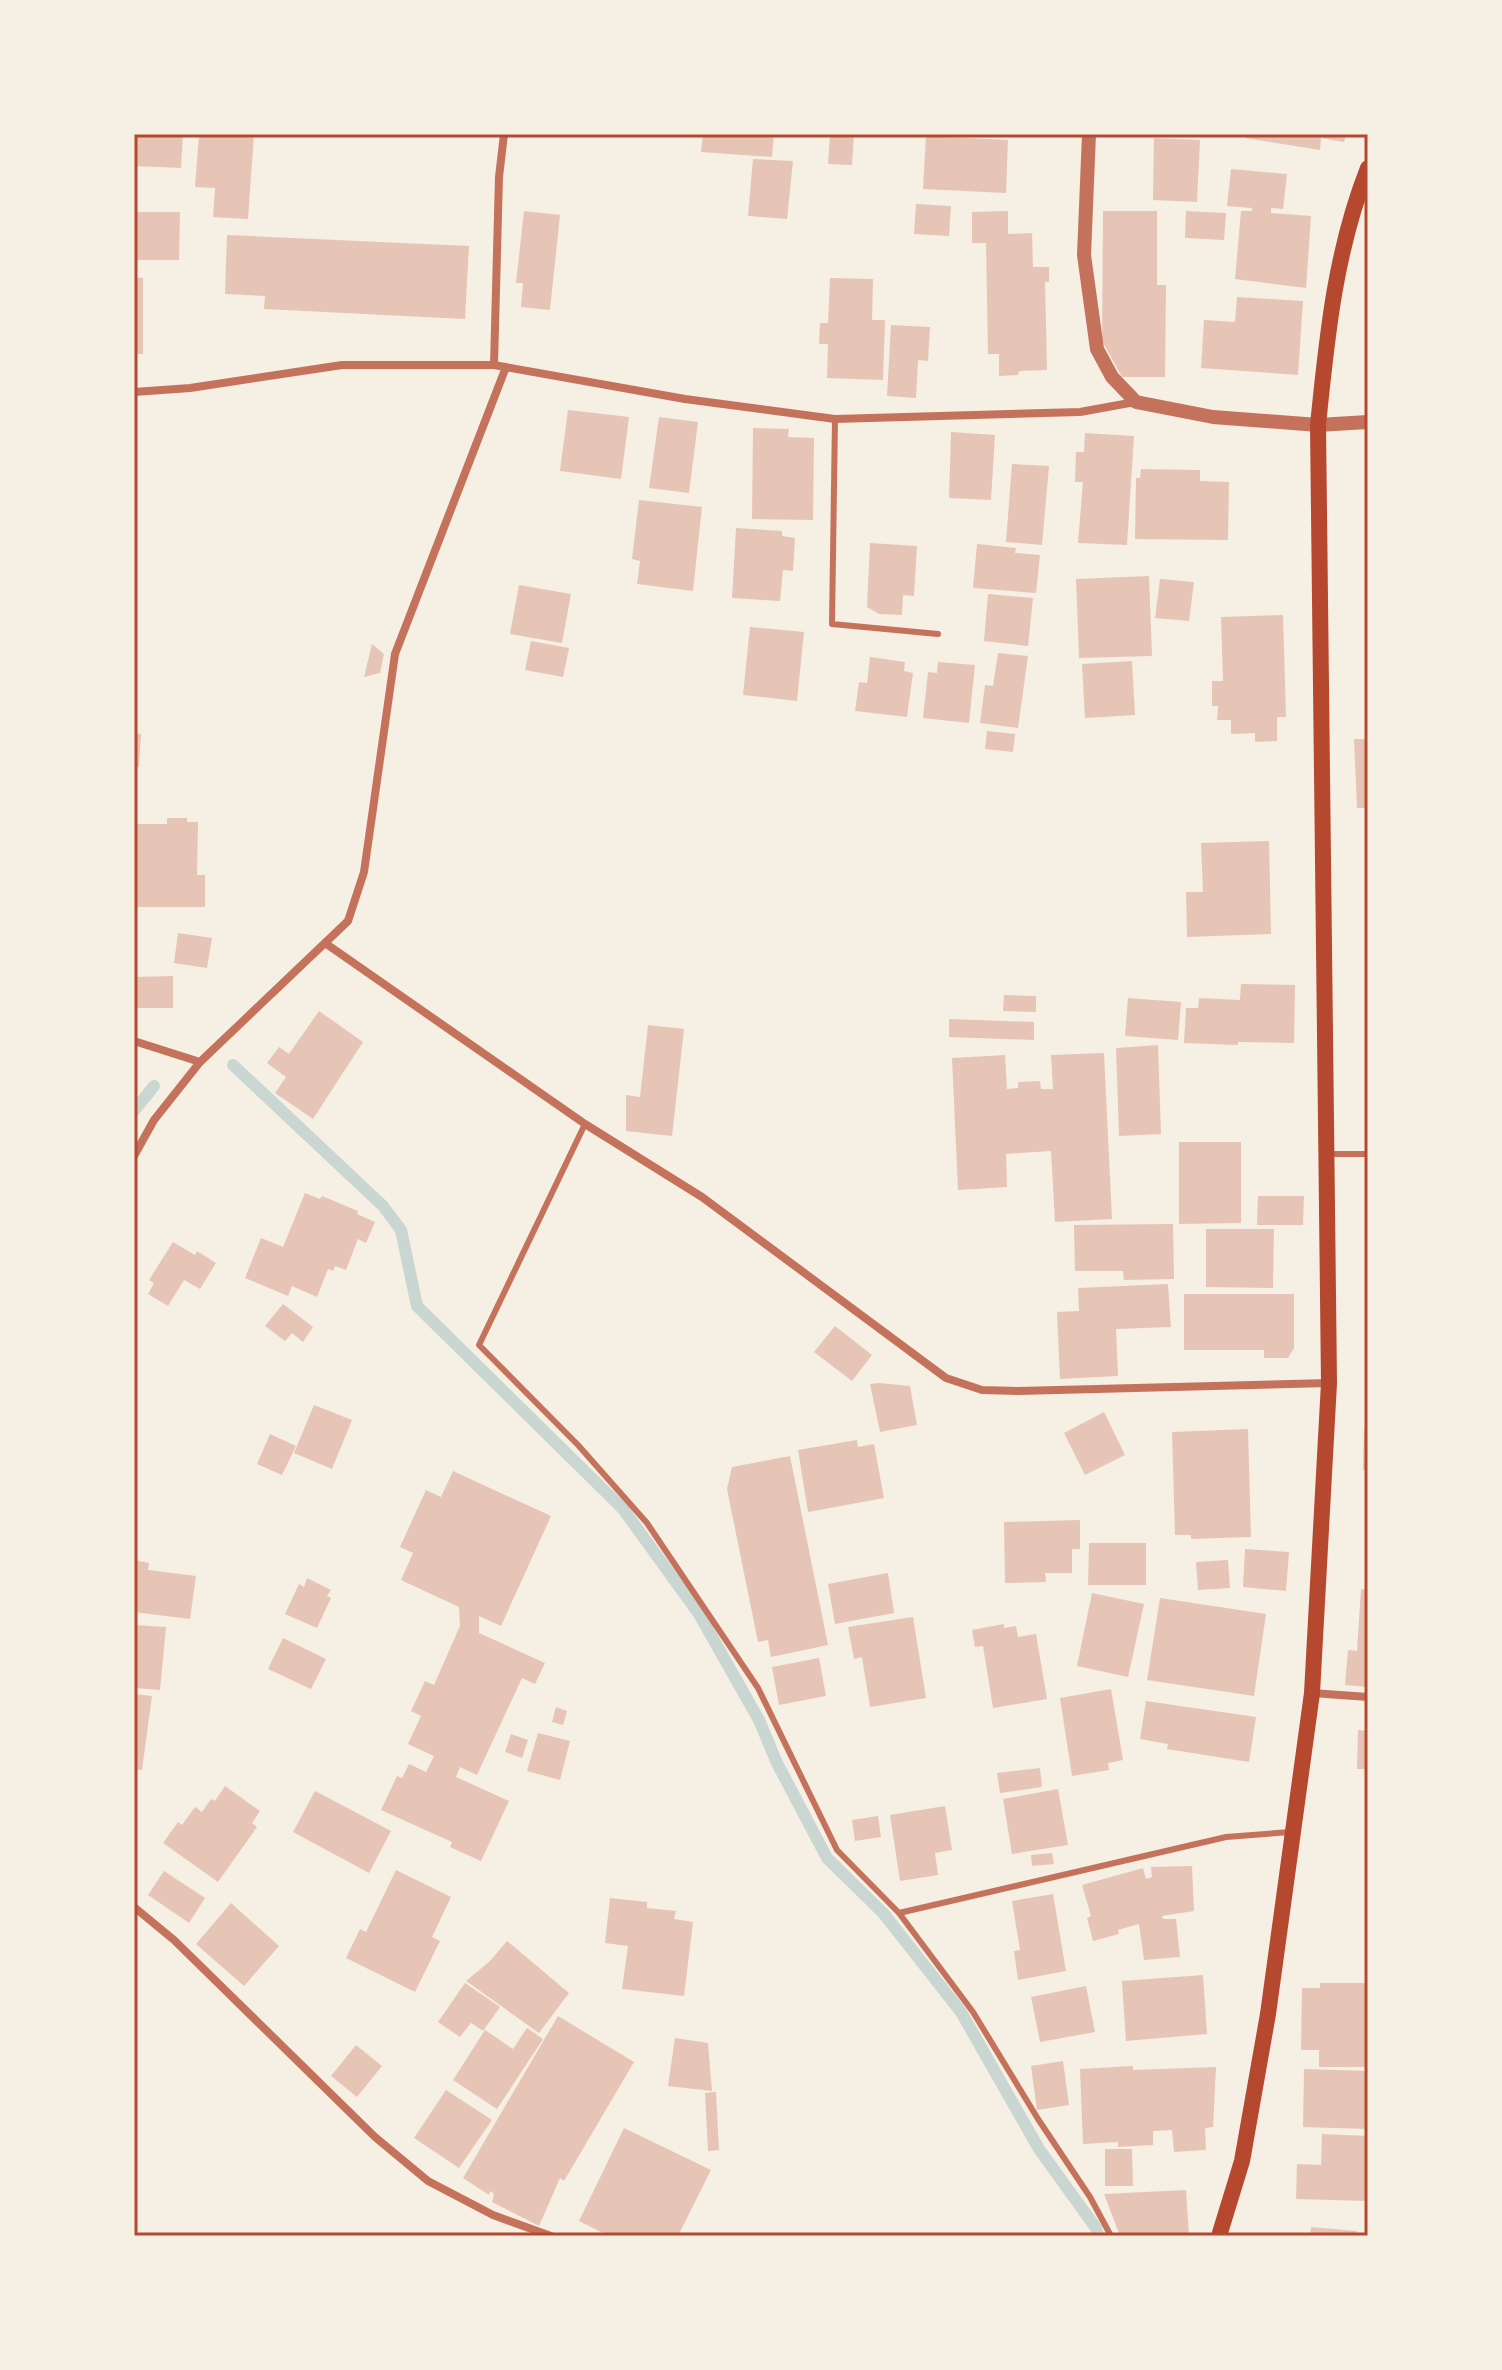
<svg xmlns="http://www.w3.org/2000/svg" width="1502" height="2370" font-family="'Work Sans',sans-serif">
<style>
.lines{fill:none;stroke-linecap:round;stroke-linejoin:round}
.stream{stroke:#c9d6d2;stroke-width:12}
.building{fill:#e6c5b7}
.service{stroke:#c5725c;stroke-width:6}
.minor{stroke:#c5725c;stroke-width:8}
.tertiary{stroke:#c5725c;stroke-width:14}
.secondary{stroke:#b5482f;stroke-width:16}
.neatline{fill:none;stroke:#b5482f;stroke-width:3}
</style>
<rect width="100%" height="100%" fill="#f6efe4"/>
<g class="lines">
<!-- stream -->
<path class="stream" d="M233,1065l150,141 18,24 16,76 206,203 76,105 60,106 18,43 50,95 57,56 77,98 78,137 57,79 2,8
M134,1111l20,-25"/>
</g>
<!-- building -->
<path class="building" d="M134,134h49l-2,34 -47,-2z
M199,134h55l-6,85 -35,-2 2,-29 -20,-1z
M703,134h71l-2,23 -71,-5z
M830,134l24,1 -2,30 -24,-1z
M1246,134h100l-2,8 -23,-4 -1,12 -75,-12z
M926,136l82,4 -2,53 -83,-4z
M1154,138l46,2 -3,62 -44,-2z
M753,159l40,2 -6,58 -39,-3z
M1231,169l56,5 -4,35 -12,-1v5l40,3 -5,72 -71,-9 6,-68h11v-3l-25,-2z
M916,204l35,2 -2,30 -35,-2z
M524,211l36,4 -10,95 -29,-3 2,-24h-7z
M1008,211v23l24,-1 1,34h16v15h-4l2,88 -28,1 -1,4 -19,1v-22h-11l-2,-111h-14v-31z
M1103,211h54v74h9l-1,92h-43l-20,-36z
M1186,211l40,2 -2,27 -39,-2z
M137,212h43l-1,48h-43z
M227,235l242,11 -4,73 -201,-10 1,-13 -40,-2z
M134,277l9,1v76h-9z
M830,278l43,1 -1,41h13l-2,60 -56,-2 1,-34h-9l1,-21h8z
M1237,297l66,4 -5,74 -97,-7 3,-48 31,2z
M891,325l39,2 -2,34 -10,-1 -2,38 -29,-2z
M568,410l61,7 -8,62 -61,-8z
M659,417l39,5 -9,71 -40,-5z
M753,428l36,1 -1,8 26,1 -1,82 -61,-1z
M951,432l44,3 -4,65 -42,-2z
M1085,433l49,3 -7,109 -49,-2 5,-61h-8l1,-30h8z
M1012,464l37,2 -7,79 -36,-3z
M1141,469l59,1v11l29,1 -1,58 -93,-1 1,-61h4z
M639,500l63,7 -9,84 -56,-7 3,-23 -8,-2z
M736,528l46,3v5l13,2 -2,33 -10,-1 -3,31 -48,-3z
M870,543l47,3 -3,50 -11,-1 -1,20 -23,-1 -12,-7z
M977,544l39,4 -1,5 25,2 -4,38 -63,-5z
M1149,576l3,80 -73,2 -3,-79z
M1160,579l34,3 -5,39 -34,-3z
M519,585l52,9 -9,49 -52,-9z
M988,594l45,4 -5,48 -44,-5z
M1283,615l3,102h-9v24l-22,1v-9l-24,1v-14h-14l1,-14h-6v-25h11l-2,-64z
M750,627l54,5 -7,69 -54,-6z
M531,641l38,7 -6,29 -38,-7z
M372,644l12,10 -4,19 -16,4z
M998,653l30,3 -10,72 -38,-5 5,-38 8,1z
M870,657l35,5 -1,9 9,2 -6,44 -52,-6 4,-29 8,1z
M1132,661l3,54 -50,3 -3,-54z
M938,662l37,3 -6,58 -46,-5 5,-46 9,1z
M987,731l28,3 -2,18 -28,-3z
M134,733l7,1 -2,33 -5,-1z
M1354,739h14v69h-11z
M167,818h20v4h11l-1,53h8v32h-71v-83h33z
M1269,841l2,93 -84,3 -1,-45h17l-2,-49z
M178,933l34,5 -5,30 -33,-5z
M173,976v32h-39v-31z
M1241,984l54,1 -1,58 -56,-1v3l-54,-2 2,-35h12l1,-10 41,2z
M1004,995l32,1v16l-33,-1z
M1128,998l53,4 -3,38 -53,-4z
M319,1011l44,31 -50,77 -38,-26 11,-16 -19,-14 12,-16 10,7z
M949,1019l85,3v18l-85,-3z
M648,1025l36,4 -12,107 -46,-5v-36l14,2z
M1158,1045l3,89 -42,2 -3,-88z
M1104,1053l8,166 -57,3 -4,-71 -45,3 1,33 -49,3 -6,-132 53,-3 2,34 11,-1v-6l22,-1 1,8h12l-2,-34z
M1179,1142h62v81l-62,1z
M305,1193l15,6 2,-3 36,15 -1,3 18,8 -9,21 -8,-4 -12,31 -11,-4 -2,5 -5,-2 -11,28 -25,-11 -4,10 -43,-18 16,-40 22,9z
M1258,1196h46l-1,29h-46z
M1173,1224l1,55 -50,1 -1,-9h-48l-1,-46z
M1206,1229h68l-1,59 -67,-1z
M173,1242l22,13 2,-4 19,12 -16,26 -16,-9 -16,26 -20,-12 6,-11 -5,-3z
M1168,1284l3,43 -55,2 2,47 -58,3 -3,-67 22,-1 -1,-23z
M1184,1294h110v54l-6,10h-24v-8h-80z
M283,1304l30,23 -10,15 -11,-9 -7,8 -20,-15z
M835,1326l37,29 -20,26 -38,-29z
M879,1383l31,3 7,39 -37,7 -10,-48z
M314,1405l38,15 -20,49 -38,-16z
M1104,1412l21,43 -40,20 -21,-42z
M1248,1429l3,108 -60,2v-4h-16l-3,-103z
M1364,1430l4,1v39h-5z
M270,1434l26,12 -14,29 -25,-11z
M857,1440l1,7 16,-3 10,54 -76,14 -10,-62z
M790,1456l38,189 -57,12 -3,-17 -10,2 -31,-153 5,-22z
M453,1471l98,45 -50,110 -22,-10v17l66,30 -10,21 -13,-6 -45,97 -17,-8 -4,10 53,24 -28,60 -31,-14 2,-5 -71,-32 16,-34 5,2 7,-14 17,8 8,-16 -26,-12 13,-28 -10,-5 14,-30 9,4 26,-59 -1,-19 -58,-27 12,-27 -13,-6 26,-57 15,7z
M1080,1520v29h-8v24h-27l1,9 -41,1 -1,-61z
M1089,1543h57v42h-58z
M1245,1549l44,3 -3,39 -43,-4z
M134,1560l15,3 -1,7 48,6 -6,43 -56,-7z
M1228,1560l2,28 -32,2 -2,-28z
M888,1573l6,40 -59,11 -7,-40z
M307,1578l24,12 -4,6 4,2 -14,30 -32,-14 14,-30 5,3z
M1361,1589l7,1v97l-23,-2 3,-35 9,1z
M1092,1593l52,11 -16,73 -51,-11z
M1160,1598l106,16 -12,82 -107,-16z
M913,1617l13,81 -56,9 -8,-50 -8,2 -6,-32z
M1004,1624v4l12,-2 2,11 18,-3 11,65 -54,9 -10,-62 -8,1 -3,-17z
M134,1625l32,2 -6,63 -26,-2z
M283,1638l43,21 -15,30 -43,-20z
M819,1658l7,38 -47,9 -7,-38z
M1111,1689l12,71 -15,3 1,7 -37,6 -12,-78z
M134,1694l18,2 -10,74 -8,-1z
M1146,1701l110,16 -7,45 -82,-13 1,-5 -28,-5z
M556,1707l11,4 -4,14 -11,-3z
M1358,1730l10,1v38h-11z
M538,1733l32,8 -10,39 -33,-9z
M511,1734l17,6 -6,18 -17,-6z
M1040,1768l2,19 -42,6 -3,-20z
M225,1786l35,25 -8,12 5,4 -39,55 -55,-39 15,-21 4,3 13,-18 7,5 9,-13 4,2z
M1058,1789l10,56 -56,9 -9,-55z
M315,1791l76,40 -22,42 -76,-41z
M945,1806l7,44 -17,3 3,22 -38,6 -10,-66z
M878,1816l3,21 -26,4 -3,-21z
M1052,1853l2,11 -22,2 -1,-11z
M1192,1866l2,45 -32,5 1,3h13l4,38 -36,3 -5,-36 -21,6 1,4 -26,7 -6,-23 4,-2 -9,-31 61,-17 3,11 6,-2 -1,-10z
M396,1870l55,27 -19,40 8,4 -25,51 -69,-34 14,-29 6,3z
M164,1871l41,27 -16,25 -41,-28z
M1053,1894l13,77 -48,9 -4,-29 6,-1 -8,-49z
M610,1898l37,4v6l29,3 -2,8 19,3 -9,74 -62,-7 6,-43 -23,-3z
M231,1903l48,43 -35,40 -48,-42z
M507,1941l62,52 -30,40 -73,-52 24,-20z
M1203,1975l4,59 -81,7 -4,-60z
M465,1983l35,24 -17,24 -12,-8 -11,14 -22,-15z
M1320,1983h48v84h-49v-17h-18l1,-62h18z
M1086,1986l9,46 -55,10 -9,-45z
M558,2016l76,46 -70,119 -4,-3 -21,48 -47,-24 2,-8 -4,-3 -1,4 -26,-17z
M527,2028l16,11 -46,70 -44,-29 32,-50 28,19z
M675,2038l33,5 4,48 -44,-5z
M356,2045l26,21 -25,31 -26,-21z
M1063,2061l6,44 -32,5 -6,-44z
M1133,2066v4l83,-3 -3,60 -8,1 1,22 -32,2 -2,-22 -19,1v14l-35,2v-5l-35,2 -3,-75z
M1304,2069l64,2v58l-65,-2z
M446,2090l46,30 -33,48 -45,-30z
M716,2092l3,58 -11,1 -3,-58z
M624,2128l87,42 -33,66h-69l-30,-15z
M1322,2134l46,2v65l-72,-2 1,-35 24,1z
M1105,2149h27l1,37h-28z
M1186,2190l3,46h-69l-16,-42z
M1311,2227l46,4v5h-47z"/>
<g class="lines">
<!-- service -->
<path class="service" d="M835,419l-3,205 106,10
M585,1124l-106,221 99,100 69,78 111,165 79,162 62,63 74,99 65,107 52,78 21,39
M1328,1154h40
M899,1913l327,-76 65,-5"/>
<!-- minor -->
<path class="minor" d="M494,365l5,-188 5,-43
M134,392l56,-4 152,-23h152l191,34 150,20 245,-7 55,-10
M325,943l260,181 117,73 244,181 36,12 36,1 311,-8
M134,1041l66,21
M134,1156l20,-36 46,-58 148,-141 16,-49 31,-218 111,-287
M1312,1693l56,4
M134,1907l40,33 201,197 53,44 65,34 58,21"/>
<!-- tertiary -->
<path class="tertiary" d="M1089,134l-5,121 13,94 15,28 24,25 77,15 105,8 50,-3"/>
<!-- secondary -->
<path class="secondary" d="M1219,2236l23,-75 26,-147 44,-321 17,-310 -11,-958c9,-89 17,-173 50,-257"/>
</g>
<!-- border -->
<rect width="1502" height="2370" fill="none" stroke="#f6efe4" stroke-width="272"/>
<rect x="136" y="136" width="1230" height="2098" class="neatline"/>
</svg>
